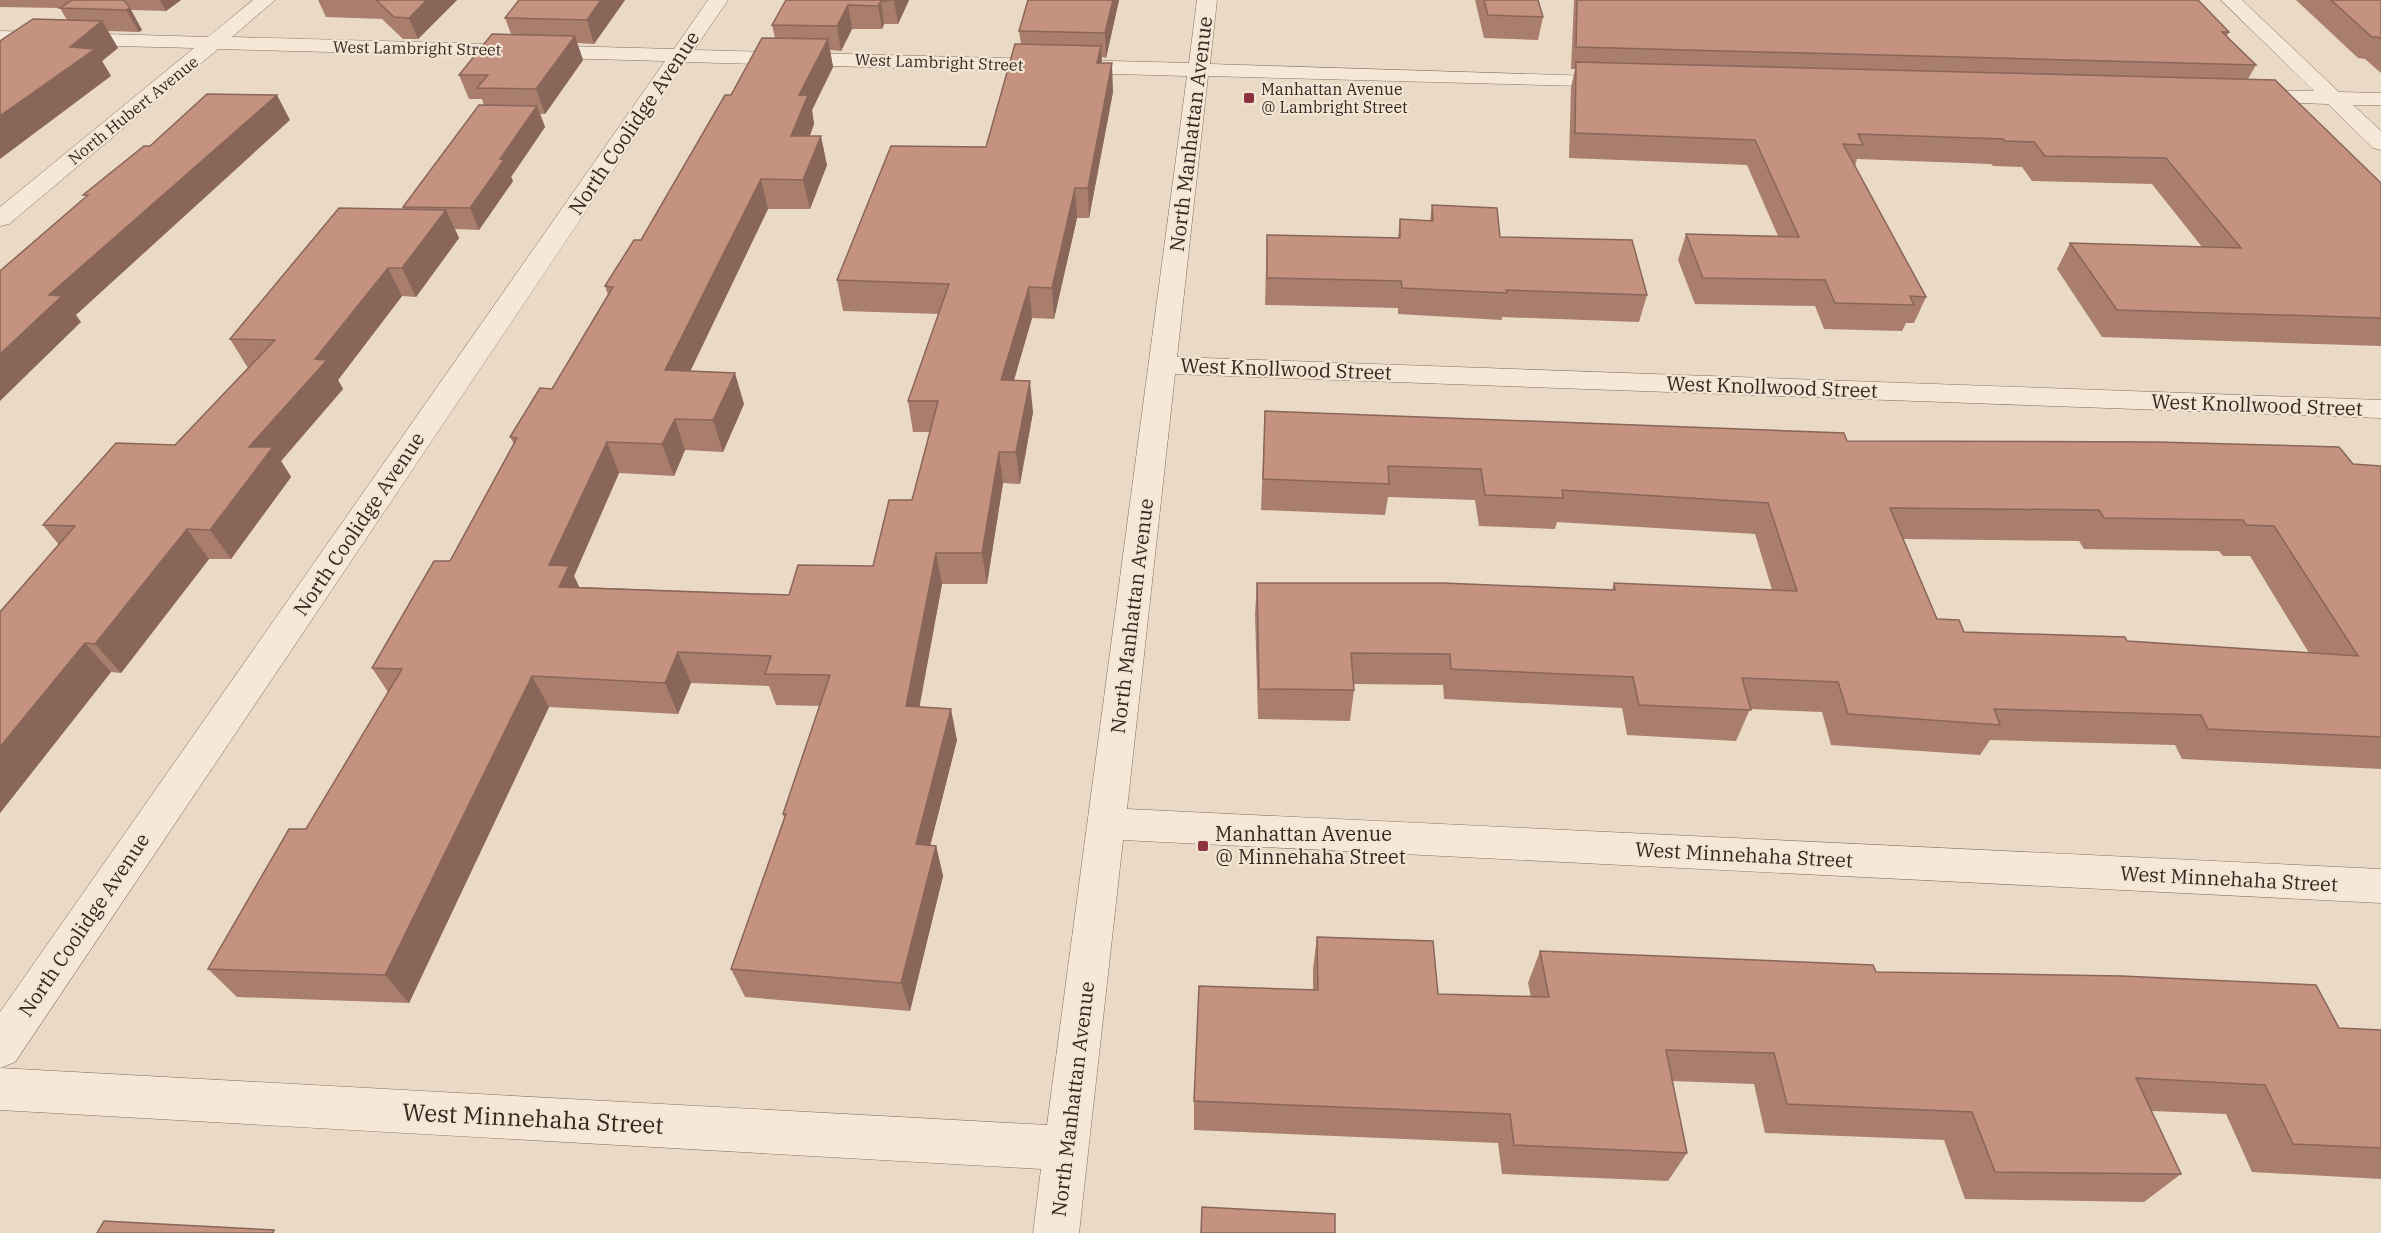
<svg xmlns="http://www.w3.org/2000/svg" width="2381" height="1233" font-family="'IBM Plex Serif',serif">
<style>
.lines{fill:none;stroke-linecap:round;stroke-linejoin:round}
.minor-casing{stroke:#836c5d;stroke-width:1}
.minor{fill:#f5e8d8;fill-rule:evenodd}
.wall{fill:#a97e6d;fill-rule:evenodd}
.shaded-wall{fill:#896659}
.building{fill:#c4927f;stroke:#896659;stroke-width:1.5;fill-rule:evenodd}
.poi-dot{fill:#8c3340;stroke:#f2e5d4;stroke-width:2}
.labels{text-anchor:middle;stroke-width:4.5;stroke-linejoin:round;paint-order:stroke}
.far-street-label{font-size:16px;fill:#342720;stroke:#f2e5d4}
.far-poi-label{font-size:16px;fill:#342720;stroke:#f2e5d4;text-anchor:start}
.street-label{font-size:20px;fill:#342720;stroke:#f2e5d4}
.poi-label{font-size:20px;fill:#342720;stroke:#f2e5d4;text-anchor:start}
.near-street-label{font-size:24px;fill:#342720;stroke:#f2e5d4}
</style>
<rect width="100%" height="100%" fill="#eadac5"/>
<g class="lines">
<defs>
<path id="minor" d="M253,0h22l-43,37 442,12 34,-49h20l-34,50 495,13 8,-63h20l-7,64 415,13 4,4 -4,4 -7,2 -410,-11 -31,281 1204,43v18l-1206,-44 -48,435 1254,60v34l-1258,-63 -44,393h-46l8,-64 -1041,-59v-98l665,-951 -447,-12 -209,175 -9,2v-19l194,-159 -194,-5v-12l208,6zM686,62l501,14 -140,1049 -1047,-57 15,-6z
M2221,0h21l97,92 42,1v12h-28l28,26v19l-8,-2 -45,-44 -88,-3 -3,-5 3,-5 8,-1 66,1z"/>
</defs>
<!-- minor casing -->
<use href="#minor" class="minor-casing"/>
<!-- minor -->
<use href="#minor" class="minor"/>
</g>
<!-- wall -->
<path class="wall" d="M0,0h181l-15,11 -35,-1 11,20 -3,2 -31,-1 10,17 -16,13 9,15 -44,-56 -7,-12 -60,-1z
M318,0h139l-39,39h-15l-21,-20 -56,-2z
M625,0l-31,44 -17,-1 6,17 -38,54h-5l5,13 -34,50 2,4 -34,49 -24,-1 4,9 -43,59 -14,-1 -64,84 5,9 -62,72 10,16 -60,82h-22l-88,114 -10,-1 -111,141v-201l59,-67 -16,-20 132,-80 73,-77 -18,-29 173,-130v-2l81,-101 -2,-7h-13l-10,-24 52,-41 -6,-16z
M786,0h123l-11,24h-14l-2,5h-30l-11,22 -11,-1 3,17 -21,43 2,14 -4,12 17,29 -17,44h-42l-78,162 54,33 -21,48 -38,-2 -11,26 -55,-3 -45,103 5,11 210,8 84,-29 39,-66 18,-68h-17l-5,-31 31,-87 -96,-3 -6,-31 149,-133 35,-103 -2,-13 100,-31 -13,58 -4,-1v6l11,29 -24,126h-12l-23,101 -22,-1 -18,62 19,32 -13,72 -17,-1 -16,101h-45l-23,123 38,33 -27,106h6l7,30 -33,135 -165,-14 -14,-28 53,-151 -1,-4 37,-108 -44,-1 -7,-19 -78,-3 -13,31 -129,-7 -140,296 -172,-6 -29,-28 98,-140 82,-137 -16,-24 78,-107 64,-117 -4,-7 42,-48 56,-94 -3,-9 36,-46 90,-145 44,-57 -3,-13z
M1475,0h63l5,17 -5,23 -54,-2z
M1574,0h624l31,32 -2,4 29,29 -8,14 133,104v163l-279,-9 -45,-68 13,-26 132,4 -50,-63 -120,-3 -10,-14 -29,-1 -2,-2 -134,-5 -2,7 71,131 -12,26h-8l-4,8 -78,-2 -9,-23 -120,-2 -17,-44 8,-26 92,2 -31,-71 -178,-7 2,-71 4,-18h-4z
M2296,0h85v73l-16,-14 -7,-1z
M1432,205l68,32 147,58 -8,27 -137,-5v3l-104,-6v-6l-133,-3 2,-70 131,3 2,-19 30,2z
M1265,411l582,30 534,25v303l-199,-10 -7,-14 -185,-5 -10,15 -149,-10 -9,-33 -72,-3 -14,32 -109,-6 -5,-27 -178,-9 -1,-14 -90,-1 1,6 -4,31 -92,-2 -3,-105 2,-31 355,7 2,-7 158,7 -17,-56 -198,-12 -2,7 -76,-3 -4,-26 -87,-3 -3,18 -124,-5zM1903,539l176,2 5,8 135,2 4,5h27l59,97 -182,-12 -163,-9 -27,-13z
M1317,937l121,57 93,3 -3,-14 12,-32 336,21 463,56 42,2v149l-129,-7 -26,-58 -75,-3 30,63 -37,28 -179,-3 -21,-59 -179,-7 -11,-49 -82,-3 15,72 -19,28 -166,-7 -4,-31 -304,-13v-29l119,-111v-21z"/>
<!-- shaded-wall -->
<path class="shaded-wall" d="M160,0h21l-15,11z
M427,0h30l-39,39 -9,-21z
M601,0h24l-31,44 -7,-24z
M894,0h15l-11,24 -4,-23z
M1113,0h6l-13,58 -1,-25z
M881,1l3,23 -2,5 -4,-23z
M848,5l4,24 -11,22 -4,-25z
M130,8l12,22 -3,2 -13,-22z
M102,21l16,27 -16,13 9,15 -111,83v-43l70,-69z
M575,36l8,24 -38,54 -9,-25z
M828,39l5,28 -21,43 2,14 -16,41 -7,-29 8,-41z
M1101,46l1,28 -5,-11z
M1112,63l1,29 -24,126 -1,-30z
M277,95l13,25 -214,195 5,7 -81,79v-47l49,-59z
M537,106l8,21 -34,50 2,4 -34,49 -9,-22 30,-49z
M821,136l6,29 -17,44 -7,-29z
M761,179l7,30 -92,192 -11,-31z
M1075,188l2,30 -23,101 -2,-31z
M446,210l13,28 -43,59 -14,-29z
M388,268l14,28 -64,84 5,9 -62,72 10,16 -60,82 -21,-29 39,-83 66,-88z
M1029,287l3,31 -27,93 -4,-31z
M735,373l9,31 -21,48 -10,-32z
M1030,381l3,31 -13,72 -4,-32z
M675,419l10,31 -11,26 -12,-32z
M607,442l12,31 -45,103 10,21 -10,21 -25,-53z
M999,452l4,31 -16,101 -5,-31z
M187,529l22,30 -88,114 -26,-29z
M936,553l6,31 -28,153 -8,-31z
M85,643l26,29 -111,141v-66z
M678,652l13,31 -13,31 -13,-31z
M532,676l17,31 -140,296 -24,-28z
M951,709l6,31 -34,134 -7,-30z
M936,846l7,30 -33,135 -9,-28z"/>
<!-- building -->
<path class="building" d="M72,0h52l6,8 -4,2 -66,-2z
M376,0h51l-18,18 -15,-1z
M519,0h82l-14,20 -82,-2z
M786,0h108l-13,1 -3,5 -30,-1 -11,21 -65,-1z
M1028,0h85l-8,33 -86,-2z
M1484,0h54l5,17 -55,-2z
M1577,0h621l31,32h-7l34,33 -680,-18z
M2331,0h50v39l-3,-2h-6z
M33,19l69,2 -32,26 25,2 -95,67v-75z
M492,34l83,2 -39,53 -59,-1 11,-13h-29z
M762,38l66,1 -29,56h9l-17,41h30l-18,44 -42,-1 -96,191 70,3 -22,47 -38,-1 -13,25 -55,-2 -58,123 20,1 -10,21 230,8 9,-30 75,1 16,-66h23l26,-99h-30l41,-117 -112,-4 54,-134 95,1 29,-103 86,2 -4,17h15l-24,125h-13l-23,100 -23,-1 -28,93 29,1 -14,71h-17l-17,101h-46l-30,153 45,3 -35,135 20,2 -35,137 -170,-14 55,-155h-3l47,-139 -65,-1 6,-18 -93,-4 -13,31 -133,-7 -147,299 -177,-6 81,-140h17l96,-160 -30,-1 62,-107h16l67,-123 -7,-1 30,-49 12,1 61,-102 -8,-1 29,-46h7l84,-145h6z
M1576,62l699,18 106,103v135l-264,-8 -47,-67 171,5 -75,-90 -121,-2 -11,-14 -29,-1 -2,-2 -145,-5 5,11 -20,-1 83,153 -16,-1 4,9 -79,-2 -10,-23 -122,-2 -17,-44 113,3 -44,-97 -180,-7z
M207,94l70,1 -228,200 13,1 -62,58v-83l88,-76h-5l61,-49h6z
M479,105l58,1 -37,53 4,1 -34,48 -67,-1z
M1432,205l65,3 3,29 132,3 15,55 -141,-5 1,3 -105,-5 -1,-7 -134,-3v-43l133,3v-19l33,2z
M339,208l107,2 -44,58h-14l-73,91 12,1 -78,87h24l-63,83 -23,-1 -92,115 -10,-1 -85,104v-135l75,-86 -32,-1 73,-82 59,2 100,-105 -45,-1z
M1265,411l579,22 3,8 310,1 182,5 14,17 28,2v271l-173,-8 -7,-14 -207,-6 6,16 -152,-11 -10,-32 -96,-4 9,32 -112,-5 -6,-28 -182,-8 -1,-15 -99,-1 3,37 -95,-1 -2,-106h186l172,7 -1,-7 183,8 -29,-88 -206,-13 1,8 -78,-3 -4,-26 -93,-3 1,18 -126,-5zM1890,508l209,2 5,8 139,2 3,5 28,1 84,130 -231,-15 -2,-4 -161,-5 -5,-12 -22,-1z
M1317,937l116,4 5,53 111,3 -9,-46 333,14 3,7 246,4 194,9 23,43 42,2v118l-88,-4 -28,-59 -129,-7 45,96 -186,-2 -23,-60 -185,-8 -13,-51 -108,-3 21,103 -173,-8 -4,-31 -316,-13 5,-115 119,4z
M1202,1207l133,7v19h-134z
M104,1221l170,9 -1,3h-176z"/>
<!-- markers -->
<g class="poi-dot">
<rect x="1243" y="92" width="12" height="12" rx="3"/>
<rect x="1197" y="840" width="12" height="12" rx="3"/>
</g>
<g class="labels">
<!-- far-street labels -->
<g class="far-street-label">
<text transform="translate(417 48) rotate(1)" y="6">West Lambright Street</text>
<text transform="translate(939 62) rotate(2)" y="6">West Lambright Street</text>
<text transform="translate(133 110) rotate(-39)" y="6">North Hubert Avenue</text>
</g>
<!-- far-poi labels -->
<g class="far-poi-label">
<text x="1261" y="95">Manhattan Avenue<tspan x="1261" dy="18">@ Lambright Street</tspan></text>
</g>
<!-- street labels -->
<g class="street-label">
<text transform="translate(634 123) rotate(-56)" y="7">North Coolidge Avenue</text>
<text transform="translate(1191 134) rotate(-83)" y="7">North Manhattan Avenue</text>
<text transform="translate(1286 369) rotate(2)" y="7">West Knollwood Street</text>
<text transform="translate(1772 387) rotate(2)" y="7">West Knollwood Street</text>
<text transform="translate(2257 405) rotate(2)" y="7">West Knollwood Street</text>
<text transform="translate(359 524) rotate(-56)" y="7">North Coolidge Avenue</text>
<text transform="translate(1132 616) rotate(-83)" y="7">North Manhattan Avenue</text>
<text transform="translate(1744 855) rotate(3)" y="7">West Minnehaha Street</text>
<text transform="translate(2229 879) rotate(3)" y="7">West Minnehaha Street</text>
<text transform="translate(84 925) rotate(-56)" y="7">North Coolidge Avenue</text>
<text transform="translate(1073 1099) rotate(-83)" y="7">North Manhattan Avenue</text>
</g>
<!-- poi labels -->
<g class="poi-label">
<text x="1215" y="841">Manhattan Avenue<tspan x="1215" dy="23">@ Minnehaha Street</tspan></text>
</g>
<!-- near-street labels -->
<g class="near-street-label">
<text transform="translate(533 1119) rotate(3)" y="8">West Minnehaha Street</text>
</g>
</g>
</svg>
